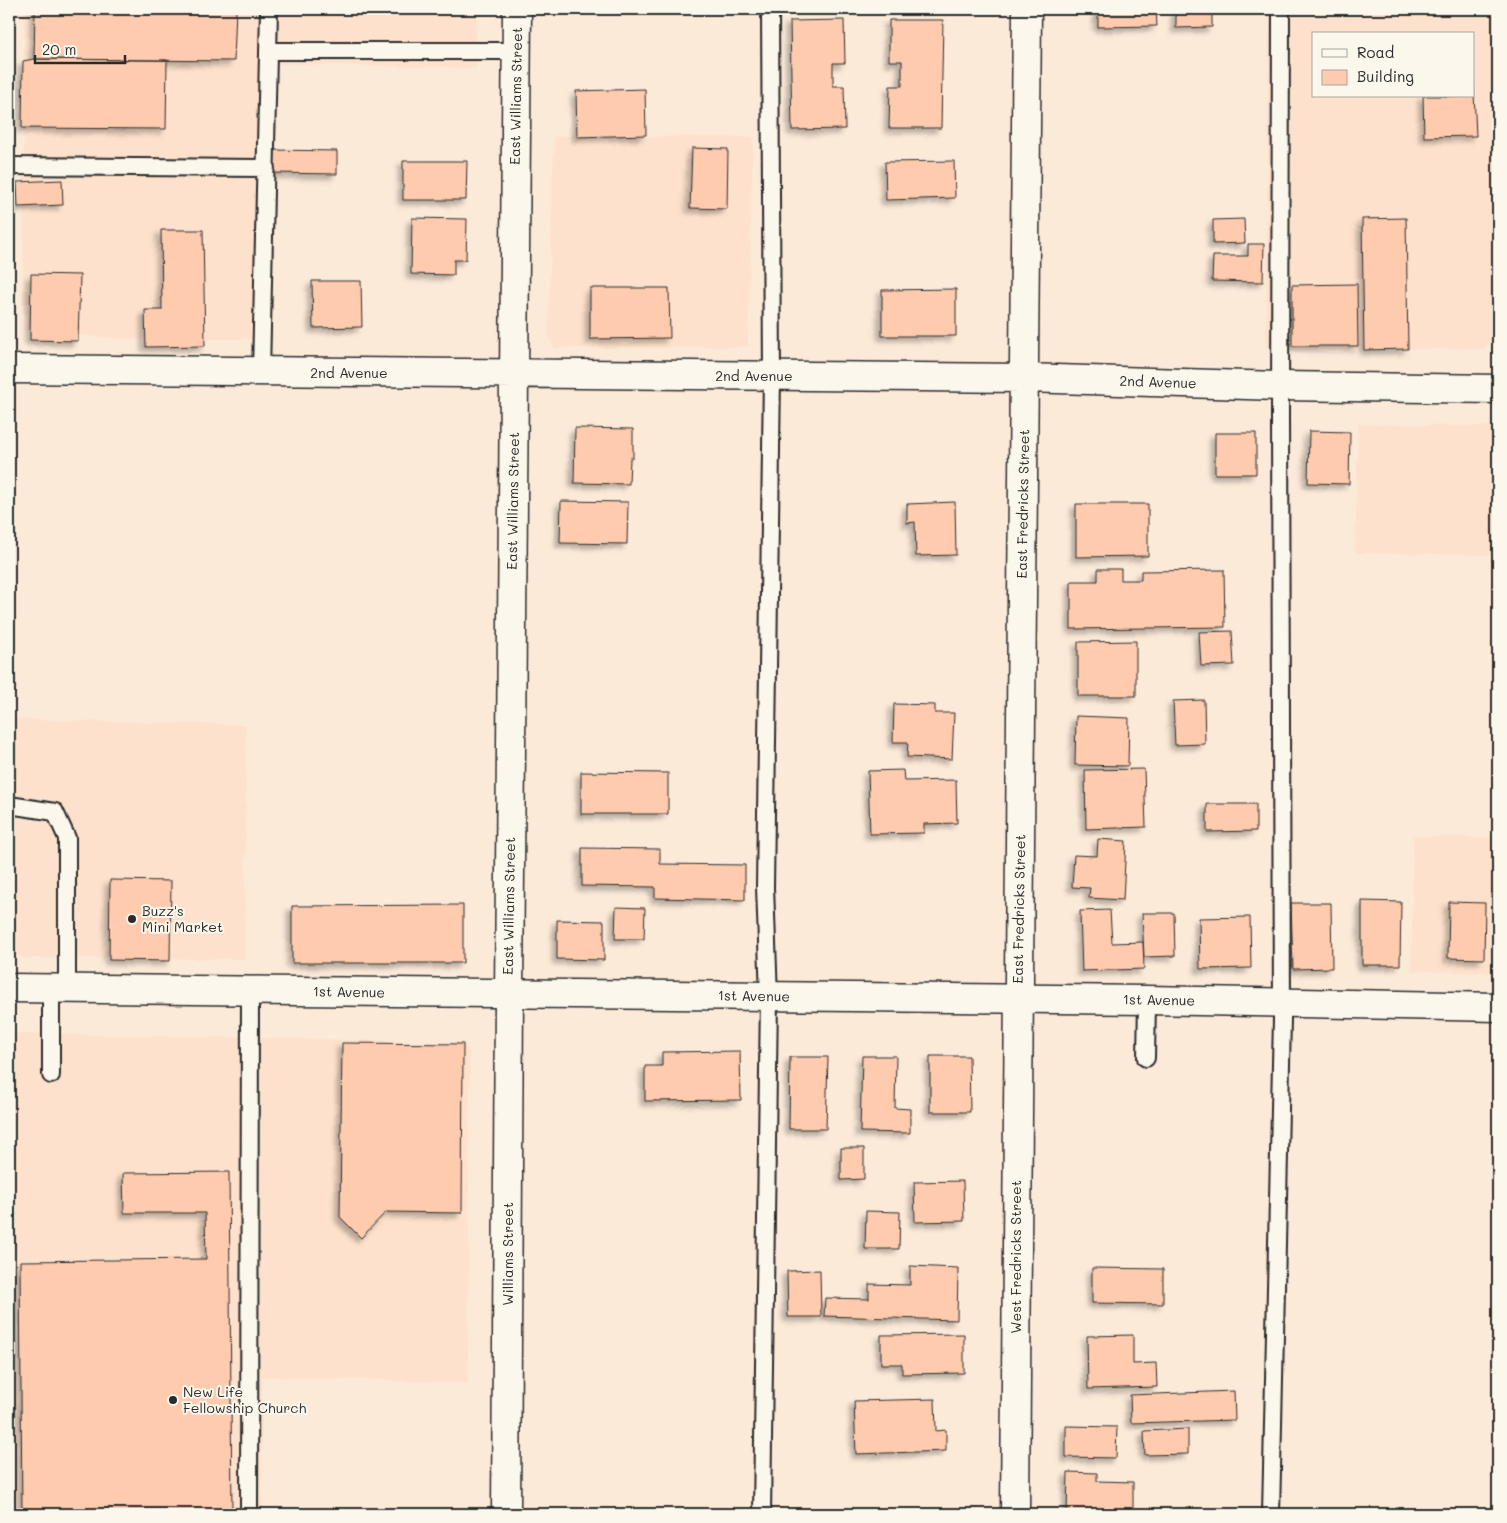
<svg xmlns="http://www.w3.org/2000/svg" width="1507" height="1523" font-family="Mali,sans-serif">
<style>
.built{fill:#fde1cc;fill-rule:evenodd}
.building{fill:#fecbae;stroke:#2b2b2b;filter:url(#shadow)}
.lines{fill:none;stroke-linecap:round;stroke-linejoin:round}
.lane-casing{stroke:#2b2b2b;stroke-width:20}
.street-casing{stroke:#2b2b2b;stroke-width:31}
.secondary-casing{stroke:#2b2b2b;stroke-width:31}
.lane{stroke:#fbf7ec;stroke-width:16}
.street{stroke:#fbf7ec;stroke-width:28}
.secondary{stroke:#fbf7ec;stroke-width:28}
.poi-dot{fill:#2b2b2b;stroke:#fbf7ec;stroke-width:2}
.labels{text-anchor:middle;stroke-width:4;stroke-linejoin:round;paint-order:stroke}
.street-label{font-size:14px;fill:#2b2b2b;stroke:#fbf7ec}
.poi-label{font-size:14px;fill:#2b2b2b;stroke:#fbf7ec;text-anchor:start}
</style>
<defs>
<filter id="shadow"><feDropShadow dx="-4.5" dy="4.5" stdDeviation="2.5" flood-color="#0004"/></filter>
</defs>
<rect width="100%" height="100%" fill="#fcead9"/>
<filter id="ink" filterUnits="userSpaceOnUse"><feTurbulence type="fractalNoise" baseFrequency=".02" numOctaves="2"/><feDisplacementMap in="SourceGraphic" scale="10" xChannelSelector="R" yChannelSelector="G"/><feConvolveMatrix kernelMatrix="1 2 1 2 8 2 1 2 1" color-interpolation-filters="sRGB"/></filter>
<g filter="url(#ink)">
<!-- built -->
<path class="built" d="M24,9h453l-1,59 -199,-4 -4,275h-148l-102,-8z
M1269,9h229l-2,326 -12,14 -218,-1zM1313,34h160v62h-160z
M554,136l199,1 -5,210 -194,1 -6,-12z
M1358,424l132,2 8,10v119l-143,-2z
M12,719l234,6 -1,234 -222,-1 -14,-7v-124z
M1413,836l85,2v126l-8,9 -79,-2z
M11,1033l451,9 8,10 -2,331 -206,-6v137h-253v-478z"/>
<!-- building -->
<path class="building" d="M35,9h201l-2,52 -200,-2z
M1098,9h58l1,17 -59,1z
M1176,9h36v18l-36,1z
M844,20l1,43h-12v23h11l1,43 -53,1 -2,-109z
M889,20h54l-2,108h-52l1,-42h12v-25h-13z
M34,59l133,1 -1,69 -144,-1 1,-67z
M1473,71l3,65 -52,1 -1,-41h50z
M645,89l1,46 -69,2 -1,-46z
M692,148l36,1 -1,60 -37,-1z
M274,150l63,1v23l-63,-1z
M403,161h64l-1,39h-63z
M954,161l1,37 -69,2 -1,-38z
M62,180l1,25 -45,2 -1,-25z
M412,218l55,1 -1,41h-12v15l-43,-1z
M1406,218l2,131 -44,1 -2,-131z
M1244,219l1,24 -32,1v-24z
M161,230h42l2,116 -59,1 -1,-37h17z
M1248,244h16l-1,38 -51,-1 1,-25h35z
M31,274l49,1 -2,66 -48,-1z
M312,281h49l1,46 -49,1z
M1357,284l1,62h-66v-61z
M590,288h79l1,50 -80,1z
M956,289v47h-74v-46z
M575,428l58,1v29h-3l-1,26 -55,-1z
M1309,431l41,1 -1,52 -41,-1z
M1215,433h41v41h-41z
M561,501l67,1 -1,42 -67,-1z
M955,502l1,53 -40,1 -1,-34 -8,1v-19z
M1076,504h72v52l-72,1z
M1098,569h23v11h20v-9l83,-1 1,57 -154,2v-48h27z
M1232,631l2,34 -33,1 -2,-34z
M1136,641v55h-58v-54z
M1204,700l1,44 -30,1 -2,-44z
M894,704l41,1v8h19l-2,46 -45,-2 1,-15h-15z
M1076,716l53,2 -1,48 -53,-1z
M1144,769l2,58 -60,2 -1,-59z
M903,770l1,11 52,-1 1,43 -33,1v9l-54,1 -2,-63z
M581,772l87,1v41h-87z
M1207,804h49v27l-49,1z
M1098,839l28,2 -3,59 -34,-2 1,-10 -18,-1 2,-32 23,1z
M582,848l78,1v15l85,1v35l-90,-2v-11l-73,-1z
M110,880l61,1 -1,80 -61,-1z
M1362,901l39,1 -1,63h-38z
M1449,902l36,1 -1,56 -36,-1z
M1291,903h40l1,65 -39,1z
M463,905v58h-171v-57z
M616,907l29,1 -1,31h-29z
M1110,910l2,33 31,-1 1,27 -62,2 -2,-60z
M1142,913h32l1,43 -31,1z
M1250,917l1,51 -51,1 -1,-51z
M557,920l47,1v39l-47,-1z
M342,1043l121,1 -1,169 -76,-1 -25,26 -21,-21z
M740,1051l1,49 -96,1v-35h17v-14z
M862,1056h34l-1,52 15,1v24l-50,-1z
M930,1056h39l1,56h-40z
M790,1057h38l-2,72h-37z
M841,1148h23v31l-23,1z
M229,1172l3,342h-210l-2,-253 186,-2 -1,-46h-81l-1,-40z
M963,1181l1,40 -49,1 -1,-40z
M866,1211l34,1 -1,37h-34z
M910,1266l48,2 -1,52 -133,-4 1,-18 44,1v-15l41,1z
M1092,1268l71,1v35l-71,-1z
M820,1270l1,47h-33l-1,-46z
M964,1334v39l-62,1v-10h-21v-29z
M1133,1335v29l23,-1 1,24 -69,2 -1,-53z
M1234,1391l1,29 -104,3 -1,-28z
M935,1399l1,32 10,-1v21l-90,3 -2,-53z
M1066,1426l51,1 -1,31 -50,-1z
M1188,1429v25l-43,1 -1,-24z
M1068,1472l29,1v8l36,1v32h-66z"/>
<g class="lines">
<defs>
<path id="lane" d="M268,51h249
M9,166l257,2
M261,372l8,-363
M9,805l46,7 12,26v151
M51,989v86
M1146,1058l1,-58
M249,1514l1,-523
M762,1514l7,-517 -4,-110 7,-511 -2,-367
M1271,1514l11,-495 -2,-602 1,-408"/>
<path id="street" d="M9,369l1016,9 255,8 218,3
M506,1514l3,-520 8,-985
M1015,1514c2,-502 9,-1003 12,-1505"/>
<path id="secondary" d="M9,988l1138,12 351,7"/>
</defs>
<!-- lane casing -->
<use href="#lane" class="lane-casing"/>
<!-- street casing -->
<use href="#street" class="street-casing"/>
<!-- secondary casing -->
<use href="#secondary" class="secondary-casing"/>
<!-- lane -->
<use href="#lane" class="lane"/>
<!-- street -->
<use href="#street" class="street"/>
<!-- secondary -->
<use href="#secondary" class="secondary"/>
</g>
</g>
<!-- markers -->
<g class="poi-dot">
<circle cx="132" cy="919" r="5"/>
<circle cx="173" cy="1400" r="5"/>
</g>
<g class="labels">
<!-- street labels -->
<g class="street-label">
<text transform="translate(516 96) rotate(-89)" y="5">East Williams Street</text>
<text x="349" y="378">2nd Avenue</text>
<text x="754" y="381">2nd Avenue</text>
<text transform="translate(1158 382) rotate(2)" y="5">2nd Avenue</text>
<text transform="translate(513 501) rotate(-89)" y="5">East Williams Street</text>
<text transform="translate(1023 504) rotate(-89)" y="5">East Fredricks Street</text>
<text transform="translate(509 906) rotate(-89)" y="5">East Williams Street</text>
<text transform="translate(1019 909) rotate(-89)" y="5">East Fredricks Street</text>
<text transform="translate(349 992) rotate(1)" y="5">1st Avenue</text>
<text transform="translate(754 996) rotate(1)" y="5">1st Avenue</text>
<text transform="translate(1159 1000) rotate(1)" y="5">1st Avenue</text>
<text transform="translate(508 1254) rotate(-90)" y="5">Williams Street</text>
<text transform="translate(1016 1257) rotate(-90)" y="5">West Fredricks Street</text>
</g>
<!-- poi labels -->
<g class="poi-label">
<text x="142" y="916">Buzz's<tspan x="142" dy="16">Mini Market</tspan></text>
<text x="183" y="1397">New Life<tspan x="183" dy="16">Fellowship Church</tspan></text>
</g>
</g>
<!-- margin -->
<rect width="1507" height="1523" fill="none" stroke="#fbf7ec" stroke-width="30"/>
<rect x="15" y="15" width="1477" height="1493" fill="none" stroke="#2b2b2b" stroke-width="2" filter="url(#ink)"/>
<!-- legend -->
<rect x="1312" y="32" width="162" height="65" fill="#fbf7ec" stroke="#a8a59f"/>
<rect x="1322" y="49" width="25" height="8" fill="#fbf7ec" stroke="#a8a59f"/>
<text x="1357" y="58" font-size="15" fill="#2b2b2b">Road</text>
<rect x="1322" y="70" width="25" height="15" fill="#fecbae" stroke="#a8a59f"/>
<text x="1357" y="82" font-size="15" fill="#2b2b2b">Building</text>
<!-- scale -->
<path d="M35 55v8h90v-8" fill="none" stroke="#2b2b2b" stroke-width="2.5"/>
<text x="42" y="55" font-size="15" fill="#2b2b2b" stroke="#fbf7ec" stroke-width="4" paint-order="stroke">20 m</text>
</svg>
